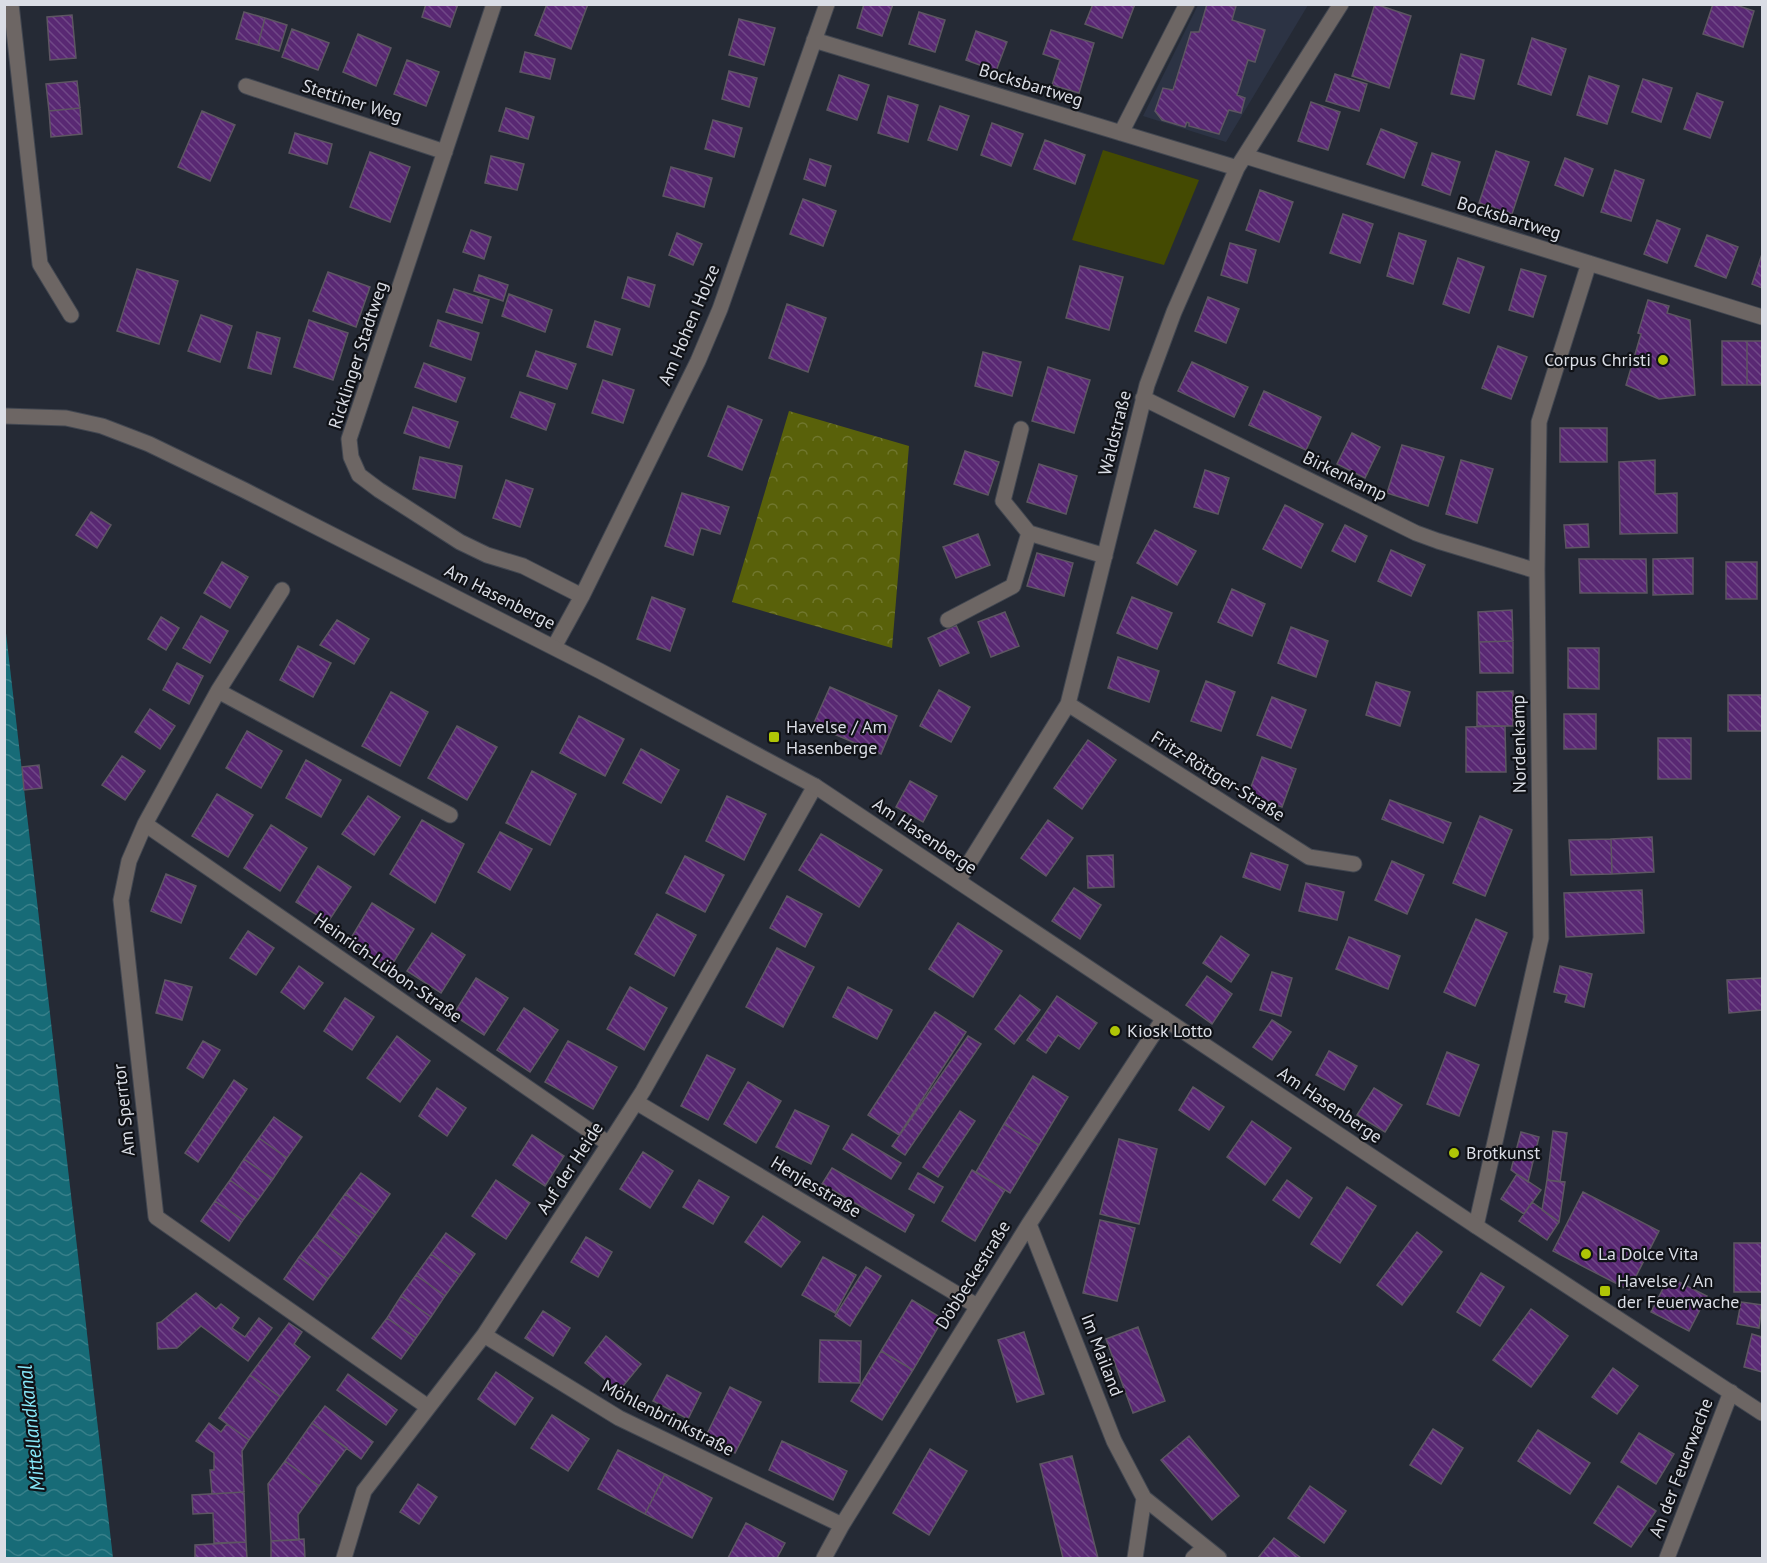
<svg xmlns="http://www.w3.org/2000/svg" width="1767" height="1563" font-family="'PT Sans',sans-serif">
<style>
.built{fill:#2c3344}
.forest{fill:url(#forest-crowns)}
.park{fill:#444a02}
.water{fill:url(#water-waves)}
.building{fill:url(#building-back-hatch);stroke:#5d5662;stroke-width:1.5}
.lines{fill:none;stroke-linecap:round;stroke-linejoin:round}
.minor-casing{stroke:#424751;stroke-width:17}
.tertiary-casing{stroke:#424751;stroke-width:17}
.minor{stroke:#6d6664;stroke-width:15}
.tertiary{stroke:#6d6664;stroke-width:15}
.poi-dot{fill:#afc506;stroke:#101217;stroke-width:2}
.labels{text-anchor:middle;stroke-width:4.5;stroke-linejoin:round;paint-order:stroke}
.street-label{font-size:18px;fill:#dadde5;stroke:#101217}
.poi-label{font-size:18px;fill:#dadde5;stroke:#101217;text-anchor:start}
.water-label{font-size:20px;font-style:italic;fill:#88eafb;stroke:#101217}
</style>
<defs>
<pattern id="forest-crowns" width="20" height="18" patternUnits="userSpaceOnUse" patternTransform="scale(1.5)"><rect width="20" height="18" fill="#59610a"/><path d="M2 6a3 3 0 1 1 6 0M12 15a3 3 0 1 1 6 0" fill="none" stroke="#70772e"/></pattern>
<pattern id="water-waves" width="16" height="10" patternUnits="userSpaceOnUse" patternTransform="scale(1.5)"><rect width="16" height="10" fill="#176b77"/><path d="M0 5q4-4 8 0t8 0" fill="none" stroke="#38808a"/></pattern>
<pattern id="building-back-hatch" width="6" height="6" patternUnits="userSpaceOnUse" patternTransform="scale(1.5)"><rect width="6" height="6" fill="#592873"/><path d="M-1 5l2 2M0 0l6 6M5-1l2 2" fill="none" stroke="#704787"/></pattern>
</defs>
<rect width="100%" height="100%" fill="#252a35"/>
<!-- built -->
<path class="built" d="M1198,5h110l-82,137 -83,-26z"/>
<!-- forest -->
<path class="forest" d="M789,411l120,35 -17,202 -160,-46z"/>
<!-- park -->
<path class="park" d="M1103,150l96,30 -35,85 -92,-25z"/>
<!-- water -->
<path class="water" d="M4,616l109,942h-108z"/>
<!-- building -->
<path class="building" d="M426,4h32l-8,23 -28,-10z
M547,4h41l-17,45 -36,-14z
M864,4h29l-11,32 -25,-8z
M1093,4h42l-13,34 -37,-14z
M1207,4l29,2 -4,14 33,10 -10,32 -7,-2 -11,35 8,3 -4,15 -12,-3 -10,24 -30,-8v-3l-2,-1 -2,5 -23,-7 -7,-9 8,-23 10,2 18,-58h8z
M1375,4l36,12 -22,72 -37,-12z
M1713,4h20l21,7 -11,36 -40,-13z
M244,12l21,6 -7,27 -22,-6z
M919,12l26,8 -10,32 -26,-8z
M72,15l4,43 -26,2 -3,-43z
M265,18l22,7 -8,26 -21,-6z
M739,19l36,9 -11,37 -35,-10z
M292,29l37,14 -11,27 -36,-13z
M1051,30l43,13 -15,50 -27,-8 8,-25 -17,-6z
M976,31l31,11 -11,29 -30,-11z
M358,34l33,14 -15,38 -33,-14z
M1532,38l34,11 -15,46 -33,-11z
M525,52l30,7 -5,20 -30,-7z
M1461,54l23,6 -10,39 -23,-5z
M407,60l32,12 -13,34 -32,-12z
M729,71l28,7 -8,29 -27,-8z
M1335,74l32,10 -8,27 -33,-10z
M839,75l30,10 -12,35 -30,-10z
M1589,76l30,10 -12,38 -30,-9z
M1643,79l29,9 -11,34 -29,-10z
M77,81l3,27 -31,3 -3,-27z
M1697,93l26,9 -13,36 -26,-9z
M888,96l30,9 -10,37 -30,-9z
M1311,102l29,10 -12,38 -30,-9z
M940,106l29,10 -12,34 -29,-10z
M80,108l2,26 -31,3 -2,-26z
M506,108l28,9 -6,22 -29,-8z
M202,111l33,14 -25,56 -32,-14z
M713,120l29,8 -8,29 -29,-8z
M992,123l31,11 -12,32 -30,-11z
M1381,129l36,14 -13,35 -37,-14z
M295,133l37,11 -5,20 -38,-11z
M1045,140l40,15 -10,29 -41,-15z
M1496,151l33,11 -17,52 -33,-11z
M370,152l40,15 -20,55 -40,-15z
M1432,153l28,9 -10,33 -28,-10z
M491,156l33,8 -7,26 -32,-7z
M1565,158l28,11 -10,27 -28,-11z
M810,159l21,7 -6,20 -21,-7z
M671,167l41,11 -8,29 -41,-11z
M1615,170l29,10 -13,41 -30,-9z
M1260,190l33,12 -14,40 -33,-12z
M803,199l33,12 -13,35 -33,-12z
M1343,214l30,10 -13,39 -30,-10z
M1657,220l23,9 -13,34 -23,-9z
M471,230l20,7 -7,22 -21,-7z
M677,233l25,11 -9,21 -24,-10z
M1399,233l27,8 -13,43 -26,-8z
M1707,235l31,12 -12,31 -31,-12z
M1230,243l26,7 -9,33 -26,-8z
M1762,254v34l-10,-4z
M1458,258l26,9 -15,46 -26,-9z
M1080,266l43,11 -14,53 -43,-12z
M137,269l41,12 -19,63 -42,-13z
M1521,269l25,7 -13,41 -24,-7z
M328,272l42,15 -14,40 -43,-16z
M479,275l29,10 -5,16 -29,-10z
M628,277l27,8 -6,22 -27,-9z
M454,289l35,11 -7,23 -36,-11z
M509,294l43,16 -7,22 -43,-16z
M1208,297l31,12 -13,34 -31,-12z
M1648,300l21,6 -2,7 23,7 5,75 -36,4 -33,-14 15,-51 -3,-1z
M787,304l39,14 -18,54 -39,-14z
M201,315l31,11 -12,36 -32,-11z
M309,320l39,13 -15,47 -39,-13z
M438,320l41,13 -8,27 -41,-14z
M595,321l25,8 -8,26 -25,-8z
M257,332l23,6 -9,36 -23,-6z
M1722,341h25v44h-25z
M1747,341h15v44h-15z
M1498,346l29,11 -16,42 -29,-11z
M536,351l40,13 -9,25 -40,-13z
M983,352l38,10 -9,34 -37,-10z
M1192,362l56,25 -14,30 -56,-26z
M424,363l41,15 -9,24 -41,-15z
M1048,367l42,13 -16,53 -42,-12z
M603,380l31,10 -11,33 -31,-10z
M1264,391l57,26 -15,33 -57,-25z
M520,392l35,12 -9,26 -35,-13z
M728,406l34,14 -20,50 -34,-14z
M413,407l45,15 -9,26 -45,-15z
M1560,428h47v34h-47z
M1352,433l28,14 -15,31 -28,-14z
M1402,445l42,12 -16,49 -41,-13z
M965,451l34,11 -11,33 -34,-11z
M420,457l42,9 -7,32 -42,-9z
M1461,460l32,9 -16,54 -31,-9z
M1655,460v34l22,-1v40l-57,1 -1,-72z
M1039,464l38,12 -11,38 -39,-12z
M1205,470l24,8 -11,36 -24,-7z
M506,480l27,9 -13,38 -27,-9z
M682,493l47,14 -9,27 -19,-6 -8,27 -28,-9z
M1285,505l38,19 -22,44 -38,-19z
M91,512l20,13 -14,23 -21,-13z
M1588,524l1,23 -23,1 -2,-23z
M1345,525l22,11 -12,26 -23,-11z
M1155,530l41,21 -19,34 -40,-22z
M978,534l12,31 -34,13 -13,-31z
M1391,550l34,15 -14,31 -33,-15z
M1037,553l36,10 -9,33 -37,-10z
M1693,558v36l-40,1v-36z
M1579,559h67l1,34h-67z
M222,562l26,15 -18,31 -26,-15z
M1726,562h31v37h-31z
M1232,589l33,15 -13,32 -34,-14z
M652,597l33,12 -15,42 -33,-12z
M1132,597l40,16 -15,36 -40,-16z
M1512,610l1,31 -34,1 -1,-30z
M1005,612l14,34 -28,11 -13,-35z
M201,616l27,15 -18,32 -27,-15z
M161,617l18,11 -13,22 -18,-11z
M337,620l32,19 -15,25 -34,-19z
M956,625l13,28 -29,13 -12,-28z
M1291,627l37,14 -12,36 -38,-14z
M1513,641v32h-33l-1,-31z
M298,646l33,17 -18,34 -33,-17z
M1568,648h31v41l-31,-1z
M1118,657l41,14 -10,31 -41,-14z
M177,663l26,13 -14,28 -26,-14z
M1206,681l29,11 -14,39 -30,-10z
M1376,682l34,10 -10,34 -34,-11z
M830,687l67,29 -16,38 -68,-29z
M939,690l31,17 -19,35 -31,-16z
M1513,691v35h-36v-34z
M391,692l37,20 -28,54 -38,-20z
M1728,695h34v36h-34z
M1272,697l34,13 -15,38 -34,-13z
M150,709l25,17 -15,23 -25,-17z
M1564,714h32v35h-32z
M579,716l45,23 -19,37 -45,-23z
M457,726l40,21 -30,53 -39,-22z
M1505,726l1,46h-40v-45z
M247,731l35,20 -21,37 -35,-20z
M1658,738h33v41h-33z
M1088,740l28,20 -34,49 -28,-21z
M641,749l38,21 -18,33 -38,-20z
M122,756l23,15 -20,29 -23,-15z
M1262,757l34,12 -14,38 -34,-12z
M306,760l35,20 -20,37 -35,-19z
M39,765l3,23 -18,2 -2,-23z
M532,771l44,23 -26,51 -44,-22z
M910,781l27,15 -14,26 -27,-15z
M217,794l36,21 -25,42 -36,-21z
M368,796l32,21 -26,38 -32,-21z
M727,796l39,18 -22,46 -38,-19z
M1390,800l61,23 -8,20 -61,-24z
M1480,816l32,14 -27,66 -32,-13z
M422,820l42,24 -29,59 -45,-29z
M1048,820l25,18 -27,38 -25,-18z
M271,825l36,23 -27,43 -36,-23z
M500,832l32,17 -22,41 -32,-18z
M821,834l61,36 -23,37 -60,-37z
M1652,837l2,35 -42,2 -1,-35z
M1611,839l1,35 -41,1 -2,-35z
M1251,853l37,12 -8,25 -37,-13z
M1113,855l1,32 -26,1 -1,-32z
M685,856l39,19 -19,37 -39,-19z
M1392,861l32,14 -17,39 -32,-14z
M318,866l33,21 -23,35 -32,-20z
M166,874l30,12 -15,37 -30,-12z
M1306,883l38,9 -7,28 -38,-9z
M1074,888l27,17 -21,34 -28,-18z
M1642,890l2,43 -78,4 -2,-44z
M787,896l35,18 -17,33 -35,-19z
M372,903l42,26 -24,39 -42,-25z
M657,914l39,21 -22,41 -39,-22z
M1476,919l31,14 -32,73 -31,-14z
M958,923l44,28 -29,46 -44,-28z
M248,931l26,17 -18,27 -26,-17z
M432,933l33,22 -24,38 -34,-22z
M1221,936l28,19 -18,27 -28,-19z
M1349,937l51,19 -12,33 -52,-20z
M777,948l37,19 -31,60 -37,-20z
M299,966l24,17 -19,26 -23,-17z
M1560,966l32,8 -8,33 -19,-5 2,-7 -13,-3z
M1272,972l20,6 -11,38 -21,-6z
M1207,976l25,18 -20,30 -26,-19z
M476,978l32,20 -24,37 -31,-20z
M1762,978v32l-33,3 -2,-33z
M165,980l27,7 -10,33 -26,-7z
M630,987l37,21 -23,42 -37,-21z
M848,987l44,23 -15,29 -44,-22z
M1020,995l20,15 -26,34 -19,-15z
M1057,996l40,27 -18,26 -21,-14 -12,18 -19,-13z
M345,998l29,19 -22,33 -28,-19z
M524,1008l34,22 -28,42 -33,-22z
M935,1012l31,20 -67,103 -31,-20z
M1272,1020l19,12 -19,28 -19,-13z
M397,1036l33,25 -30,41 -33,-24z
M968,1036l13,8 -76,111 -13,-9z
M203,1041l17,9 -17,28 -16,-10z
M568,1041l49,26 -24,42 -48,-27z
M1329,1051l28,15 -13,24 -28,-15z
M1447,1052l32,13 -20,51 -32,-12z
M707,1055l28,14 -27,51 -27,-14z
M1033,1076l35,21 -29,48 -35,-21z
M234,1080l13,9 -49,73 -13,-9z
M748,1082l33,19 -25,42 -32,-19z
M1193,1087l31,20 -15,23 -30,-20z
M437,1088l29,20 -19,28 -28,-20z
M1374,1088l28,17 -17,27 -28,-17z
M795,1110l34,16 -18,38 -35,-17z
M960,1111l15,10 -37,56 -15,-10z
M274,1117l28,20 -15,21 -28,-20z
M1252,1121l39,27 -26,37 -38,-28z
M1004,1124l35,21 -29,48 -34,-21z
M1553,1131l14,2 -7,49 -13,-2z
M1521,1132l18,5 -11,45 -17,-12z
M852,1134l49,29 -10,16 -48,-30z
M532,1135l32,21 -19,30 -32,-21z
M259,1138l28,20 -14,21 -29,-20z
M1119,1139l38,10 -18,75 -39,-10z
M643,1152l30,19 -23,37 -30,-19z
M244,1159l29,20 -15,21 -28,-20z
M832,1168l82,47 -9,17 -83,-48z
M972,1170l33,20 -30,51 -33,-20z
M361,1173l29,21 -15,21 -30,-21z
M918,1173l25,14 -9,16 -25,-14z
M1517,1174l24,16 -17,24 -23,-15z
M230,1180l28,20 -15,20 -28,-19z
M496,1180l34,23 -24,36 -34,-23z
M699,1180l30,17 -16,27 -30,-17z
M1287,1180l25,18 -13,20 -26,-18z
M1547,1180l18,2 -6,40 -17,-12z
M1347,1187l29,19 -36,57 -29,-19z
M1583,1192l76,39 -30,59 -76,-39z
M345,1194l30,21 -16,22 -29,-22z
M215,1201l28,19 -14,21 -28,-20z
M1532,1202l27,20 -12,18 -28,-19z
M330,1215l29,22 -15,21 -29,-22z
M763,1216l37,26 -19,25 -36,-25z
M1100,1220l35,8 -18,73 -34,-8z
M1417,1232l25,20 -40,53 -25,-20z
M446,1233l29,21 -15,21 -29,-21z
M315,1236l29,22 -16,21 -29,-22z
M586,1237l26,15 -14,25 -27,-15z
M1734,1243h28v49h-28z
M431,1254l29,21 -15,21 -29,-21z
M299,1257l29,22 -15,21 -29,-21z
M823,1257l33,18 -21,38 -33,-18z
M866,1267l15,9 -31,50 -15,-10z
M1481,1273l23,14 -24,39 -23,-14z
M416,1275l29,21 -14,21 -30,-21z
M1669,1277l38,19 -18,35 -38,-19z
M196,1293l20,16 5,-5 18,14 -7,10 13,9 14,-19 13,10 -24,33 -47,-35 -24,22 -19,1 -1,-26 4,-1z
M401,1296l30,21 -15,21 -29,-20z
M912,1300l31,19 -30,51 -32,-19z
M1741,1302l21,3 -3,23 -22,-4z
M1531,1309l37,27 -37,51 -38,-27z
M543,1311l27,17 -17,28 -28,-18z
M387,1318l29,20 -15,21 -29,-21z
M289,1323l13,9 -8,12 16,13 -30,40 -30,-22z
M1138,1327l27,74 -32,12 -27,-74z
M1024,1332l20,62 -27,8 -19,-62z
M1752,1334l10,3v35l-18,-5z
M606,1336l35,28 -22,27 -34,-28z
M820,1340l41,1 -1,42 -41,-1z
M881,1351l32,19 -31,50 -31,-19z
M1613,1368l25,18 -21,28 -25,-17z
M496,1372l37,26 -18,27 -37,-26z
M348,1374l49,36 -11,15 -49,-35z
M250,1375l30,22 -31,43 -30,-22z
M667,1375l34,18 -13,26 -35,-18z
M730,1387l31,15 -26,51 -30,-15z
M325,1406l48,36 -12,17 -49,-36z
M552,1415l37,24 -21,32 -37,-23z
M209,1423l12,9 6,-8 22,16 -7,11 2,41 -32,2 -2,-24h4v-17l-18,-12z
M312,1423l35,25 -28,38 -34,-25z
M1433,1429l30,19 -22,36 -31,-19z
M1538,1430l52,33 -20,31 -52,-33z
M1639,1433l35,21 -18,30 -35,-22z
M1189,1436l50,60 -27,24 -51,-60z
M782,1441l65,30 -14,29 -64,-30z
M930,1449l37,22 -38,64 -36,-22z
M618,1450l47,24 -20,40 -47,-25z
M1072,1456l26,102h-35l-23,-94z
M285,1461l34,25 -21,29 1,25 -28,1 -3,-57z
M665,1474l47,24 -20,40 -47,-24z
M418,1484l19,13 -18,27 -19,-12z
M1310,1486l36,25 -22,32 -36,-25z
M1618,1486l38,25 -25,36 -37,-24z
M244,1492l2,50 -32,1 -1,-30 -20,1 -1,-19z
M746,1523l39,20 -8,15h-49z
M1274,1538l27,20h-43z
M304,1539l1,19h-34v-17z
M246,1542l1,16h-52v-13z"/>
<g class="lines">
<defs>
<path id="minor" d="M11,4l29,260 31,51
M494,4l-145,435 2,18 8,18 20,15 81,52 27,13 36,11 59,30
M814,40l423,128
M246,86l199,66
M1121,133l66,-129
M1245,156l517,161
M1143,398l273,135 22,8 99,30
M1021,429l-18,72 26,32 76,23
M282,590l-64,101 -73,133 -16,37 -8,39 35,317 272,190
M948,620l65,-34 16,-53
M554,647l28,-51 116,-235 22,-52 107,-305
M218,691l232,124
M1068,704l241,153 45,7
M145,824l464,320
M958,881l110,-177 79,-319 27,-73 63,-144 104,-164
M636,1102l341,204
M1029,1224l85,217 30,57 75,60
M1476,1226l65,-288 -4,-367 2,-149 50,-159
M484,1335l135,83 223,107
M344,1558l20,-67 120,-156 125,-191 34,-53 172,-305
M824,1558l18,-33 187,-301 135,-206
M1135,1558l9,-60
M1193,1558l12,-11
M1667,1558l64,-166"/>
<path id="tertiary" d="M4,416l62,2 36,8 47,18 95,46 356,181 215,115 661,440 286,187"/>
</defs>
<!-- minor casing -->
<use href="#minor" class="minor-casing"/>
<!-- tertiary casing -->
<use href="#tertiary" class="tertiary-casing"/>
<!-- minor -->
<use href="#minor" class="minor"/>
<!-- tertiary -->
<use href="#tertiary" class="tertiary"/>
</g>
<!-- markers -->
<g class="poi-dot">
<circle cx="1663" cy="360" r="6"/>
<rect x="768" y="731" width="12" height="12" rx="3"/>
<circle cx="1115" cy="1031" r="6"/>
<circle cx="1454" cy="1153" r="6"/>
<circle cx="1586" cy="1254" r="6"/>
<rect x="1599" y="1285" width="12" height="12" rx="3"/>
</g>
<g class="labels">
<!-- street labels -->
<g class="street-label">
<text transform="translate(1031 85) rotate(17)" y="6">Bocksbartweg</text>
<text transform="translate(352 101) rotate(18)" y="6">Stettiner Weg</text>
<text transform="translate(1509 218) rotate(17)" y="6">Bocksbartweg</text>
<text transform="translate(689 325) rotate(-67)" y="6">Am Hohen Holze</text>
<text transform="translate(358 355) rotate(-72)" y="6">Ricklinger Stadtweg</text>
<text transform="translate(1115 433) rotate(-76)" y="6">Waldstraße</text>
<text transform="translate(1345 476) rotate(26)" y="6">Birkenkamp</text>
<text transform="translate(500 597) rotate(27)" y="6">Am Hasenberge</text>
<text transform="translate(1519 744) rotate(-91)" y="6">Nordenkamp</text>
<text transform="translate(1218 776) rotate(32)" y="6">Fritz-Röttger-Straße</text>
<text transform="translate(925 836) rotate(34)" y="6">Am Hasenberge</text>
<text transform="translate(388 968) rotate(35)" y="6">Heinrich-Lübon-Straße</text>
<text transform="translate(1330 1105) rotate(34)" y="6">Am Hasenberge</text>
<text transform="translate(124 1110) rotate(-96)" y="6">Am Sperrtor</text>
<text transform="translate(570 1168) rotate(-57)" y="6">Auf der Heide</text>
<text transform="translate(816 1187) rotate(31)" y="6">Henjesstraße</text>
<text transform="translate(973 1275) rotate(-58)" y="6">Döbbeckestraße</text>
<text transform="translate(1102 1355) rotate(69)" y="6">Im Mailand</text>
<text transform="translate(668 1418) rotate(27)" y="6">Möhlenbrinkstraße</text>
<text transform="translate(1681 1468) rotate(-69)" y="6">An der Feuerwache</text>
</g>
<!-- poi labels -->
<g class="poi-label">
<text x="1651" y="366" text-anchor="end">Corpus Christi</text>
<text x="786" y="733">Havelse / Am<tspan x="786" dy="21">Hasenberge</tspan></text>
<text x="1127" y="1037">Kiosk Lotto</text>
<text x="1466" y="1159">Brotkunst</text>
<text x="1598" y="1260">La Dolce Vita</text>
<text x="1617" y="1287">Havelse / An<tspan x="1617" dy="21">der Feuerwache</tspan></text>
</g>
<!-- water labels -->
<g class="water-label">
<text transform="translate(31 1428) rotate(-96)" y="7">Mittellandkanal</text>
</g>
</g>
<!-- border -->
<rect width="1767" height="1563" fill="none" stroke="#dadde5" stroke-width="12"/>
</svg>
